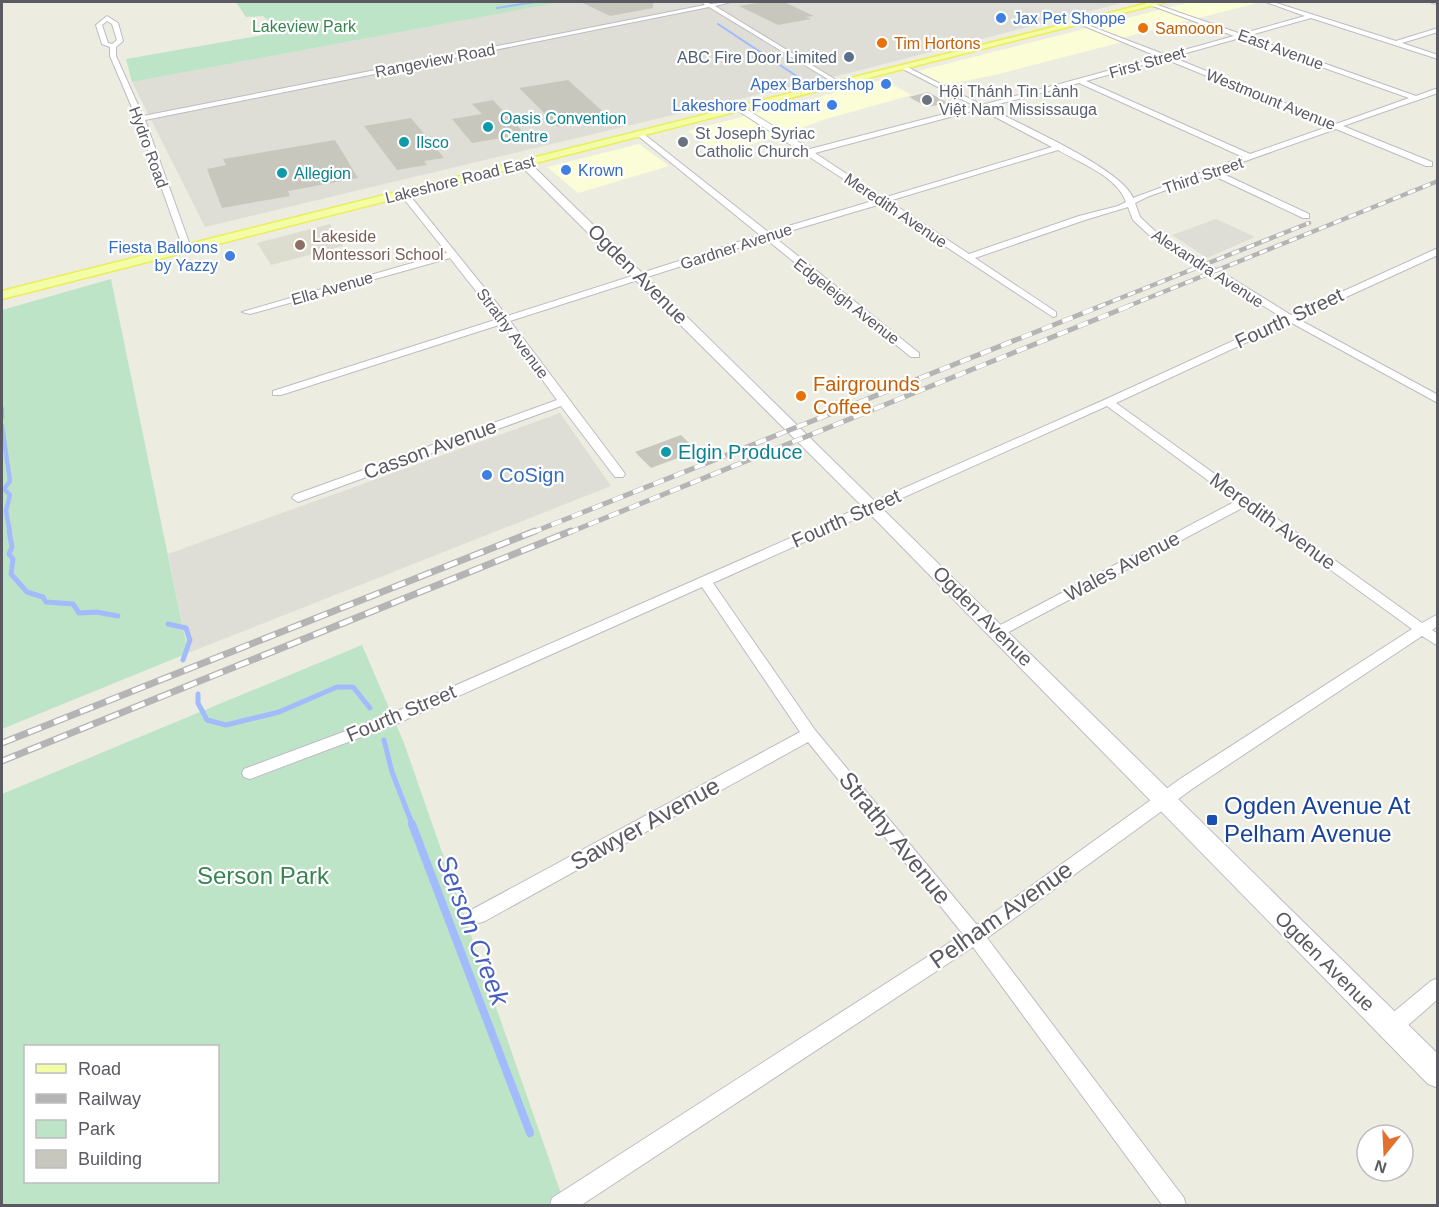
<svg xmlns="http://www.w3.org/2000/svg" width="1439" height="1207" font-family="Arial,sans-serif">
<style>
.commercial{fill:#fbfdd6}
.industrial{fill:#deded6}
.education{fill:#dcdccf}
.green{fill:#bee4c8;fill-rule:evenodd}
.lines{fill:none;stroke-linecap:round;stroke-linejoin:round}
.stream-far3{stroke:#a1bbfc;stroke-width:2}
.stream-far2{stroke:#a1bbfc;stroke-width:4.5}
.stream-far1{stroke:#a1bbfc;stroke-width:5}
.stream{stroke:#a1bbfc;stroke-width:8}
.building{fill:#c7c7bd}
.street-casing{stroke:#bcbcc3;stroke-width:2}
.secondary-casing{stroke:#bcbdc5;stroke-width:2}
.primary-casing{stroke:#eded59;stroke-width:3}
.street{fill:#fff;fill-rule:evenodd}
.secondary{fill:#fff;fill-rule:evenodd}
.primary{fill:#f3fda6;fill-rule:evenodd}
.rail-far2-casing{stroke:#b4b4b5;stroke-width:4.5}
.rail-far1-casing{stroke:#b4b4b5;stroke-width:5}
.rail-casing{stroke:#b4b4b5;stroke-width:7}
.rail-far2{stroke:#fff;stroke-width:3;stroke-dasharray:8;stroke-linecap:butt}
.rail-far1{stroke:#fff;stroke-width:4;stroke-dasharray:11;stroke-linecap:butt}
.rail{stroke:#fff;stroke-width:4.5;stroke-dasharray:14;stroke-linecap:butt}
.shop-dot{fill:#3f7fe0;stroke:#fff;stroke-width:2}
.food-dot{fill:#e8710a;stroke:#fff;stroke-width:2}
.service-dot{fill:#5c6f8a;stroke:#fff;stroke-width:2}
.worship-dot{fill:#6b7280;stroke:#fff;stroke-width:2}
.culture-dot{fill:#0f9aa8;stroke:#fff;stroke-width:2}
.education-dot{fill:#8d6e63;stroke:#fff;stroke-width:2}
.transit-dot{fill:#1a4fb4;stroke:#fff;stroke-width:2}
.labels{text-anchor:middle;stroke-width:4.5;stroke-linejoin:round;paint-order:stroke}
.far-shop-label{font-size:16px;fill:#366cbe;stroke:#fff;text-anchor:end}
.far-park-label{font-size:16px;fill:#378450;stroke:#fff}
.far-food-label{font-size:16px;fill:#c56008;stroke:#fff;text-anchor:start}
.far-street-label{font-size:16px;fill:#5a5b62;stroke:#fff}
.far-service-label{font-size:16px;fill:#4e5e75;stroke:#fff;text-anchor:end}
.far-worship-label{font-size:16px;fill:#5b616d;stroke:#fff;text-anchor:start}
.far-culture-label{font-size:16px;fill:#0d838f;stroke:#fff;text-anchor:start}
.far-education-label{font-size:16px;fill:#785e54;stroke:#fff;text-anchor:start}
.street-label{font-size:20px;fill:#5a5b62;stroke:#fff}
.food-label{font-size:20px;fill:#c56008;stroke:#fff;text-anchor:start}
.culture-label{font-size:20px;fill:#0d838f;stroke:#fff;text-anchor:start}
.shop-label{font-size:20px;fill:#366cbe;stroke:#fff;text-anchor:start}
.near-transit-label{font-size:24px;fill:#164399;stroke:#fff;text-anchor:start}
.near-street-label{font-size:24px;fill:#5a5b62;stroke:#fff}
.near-park-label{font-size:24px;fill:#378450;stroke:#fff}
.near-water-label{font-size:26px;font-style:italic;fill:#455ebf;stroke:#fff}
</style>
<rect width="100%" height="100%" fill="#ecece1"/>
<!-- commercial -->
<path class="commercial" d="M1190,2h71l-136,35 -3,5 -127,33 -51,10 -26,-14z
M883,80l29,15 -86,24 -52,19 -56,15 -30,-22z
M639,144l30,22 -91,27 -31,-26z"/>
<!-- industrial -->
<path class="industrial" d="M562,2h563l-276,71 -644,154 -73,-145z
M1216,219l39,18 -48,21 -35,-23z
M560,413l51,73 -423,167 -20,-99z"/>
<!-- education -->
<path class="education" d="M330,224l13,22 -72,19 -14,-22z"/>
<!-- green -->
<path class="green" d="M236,2h326l-430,80 -6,-23 154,-27 -17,-16 -17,1z
M111,279l77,374 -186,76v-419z
M362,645l42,98 161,462 -563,1v-412zM26,1046h192v136h-192z"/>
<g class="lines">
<!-- stream-far3 -->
<path class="stream-far3" d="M497,8l38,-6
M718,24l86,57"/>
<!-- stream-far2 -->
<path class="stream-far2" d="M2,409v8
M2,426l8,55 -6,8 6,6 -4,16 4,22"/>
<!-- stream-far1 -->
<path class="stream-far1" d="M9,531l3,16 -3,7 4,5 -2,15 16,18 16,5 3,5 27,2 6,9 17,-1 22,4
M168,624l18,4 4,12 -7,20
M198,694v9l9,17 19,5 53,-13 58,-25h16l17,21
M384,740l8,32 21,54"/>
<!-- stream -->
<path class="stream" d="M412,824l118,309"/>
</g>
<!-- building -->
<path class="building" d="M581,2h72v6l-43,8z
M763,2h21l30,14 -8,1 5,2 -33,6 -39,-19z
M568,80l42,38 -52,9 -39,-39z
M928,92l20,11 -21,4 -18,-10z
M493,100l32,34 -53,9 -20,-24 30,-5 -10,-10z
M411,118l33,40 -20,3 3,4 -30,5 -33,-44z
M335,140l23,38 -70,13 2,5 -68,12 -15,-39 19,-4 -3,-6z
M681,435l16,16 -46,17 -16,-16z"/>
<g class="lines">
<defs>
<path id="street" d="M705,2l6,2 20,-2 -16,4 126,77 -5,1 -127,-77 -564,113 46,128 -4,3 -4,-3 -46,-129 -27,-63v-9l-8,-3 -6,-19 11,-9 11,7 5,18 -7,6v9l27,60 562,-111 -2,-2zM107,21l5,3 5,16 -5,4 -4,-1 -6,-18z
M1142,2h7l92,32 64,-18 -39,-14h7l123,39 42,-13v4l-36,11 36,12v4l-127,-41 -64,18 169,60 22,-8v5l-95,33 89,36v4h-6l-90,-37 -119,42 92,43v4h-6l-93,-44 -63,23 -12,6 5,14 15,14 136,84 147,-67v7l-140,64 140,76v8l-148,-81 -174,81 306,220 16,-9v12l-6,4 6,4v12l-16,-10 -230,153 -205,149 197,260 2,8h-23l-190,-259 -393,259h-30l2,-8 411,-264 -155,-192 -323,179 -6,2 -6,-2 -3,-6 3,-6 327,-177 -98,-145 -306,137 -146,55 -6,-2 -2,-4 2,-4 142,-53 718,-316 179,-82 -134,-83 -16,-15 -5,-13 -43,13 -110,38 81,54v4l-3,1 -172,-113 -108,32 146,117v4h-8l-145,-118 -256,82 113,150 2,3 -2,3h-8l-54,-71 -263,96 -6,-4 2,-3 263,-95 -55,-76 -221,71h-8v-4l225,-72 -48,-61 -200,56 -8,-2 205,-59 -47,-59 4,-2h3l100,124 253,-81 -123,-100v-4h3l128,101 108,-32 -142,-92 7,-2 69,43 165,-43 -74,-38v-2h4l77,39 177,-48 -82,-34v-2l89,34 68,-19zM1240,38l169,60 -73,26 -164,-67zM1165,59l165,67 -80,28 -164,-73zM1079,83l164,74 -110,41c-10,-29 -116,-75 -146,-91zM980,109l72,38 -169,51 -68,-45zM1058,150c22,13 59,26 68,52l-8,4 -39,10 -110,38 -80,-53zM1107,406l129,95 -243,128 -2,3 2,3h10l241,-128 168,122 -232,150 -203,146 -162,-195 -102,-147z
M1431,2h7v2l-6,-1z
M1438,978v21l-40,35 -7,2 -7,-2 -2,-7 2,-7 47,-39z"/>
<path id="secondary" d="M524,160l4,1 910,893v34l-10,-4 -562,-574 -346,-345 -2,-2z"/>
<path id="primary" d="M1153,2h13l-1164,297v-8z"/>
</defs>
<!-- street casing -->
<use href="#street" class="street-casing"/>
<!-- secondary casing -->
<use href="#secondary" class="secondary-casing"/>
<!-- primary casing -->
<use href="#primary" class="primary-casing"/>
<!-- street -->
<use href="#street" class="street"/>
<!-- secondary -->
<use href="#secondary" class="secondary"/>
<!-- primary -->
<use href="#primary" class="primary"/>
<defs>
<path id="rail-far2" d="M1098,307l211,-84
M1126,307l312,-126"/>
<path id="rail-far1" d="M531,533l570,-227
M568,533l561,-227"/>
<path id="rail" d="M2,743l533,-212
M2,761l569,-230"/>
</defs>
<!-- rail-far2 casing -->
<use href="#rail-far2" class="rail-far2-casing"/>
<!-- rail-far1 casing -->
<use href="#rail-far1" class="rail-far1-casing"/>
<!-- rail casing -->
<use href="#rail" class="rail-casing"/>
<!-- rail-far2 -->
<use href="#rail-far2" class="rail-far2"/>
<!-- rail-far1 -->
<use href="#rail-far1" class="rail-far1"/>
<!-- rail -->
<use href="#rail" class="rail"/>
</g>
<!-- markers -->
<g class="shop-dot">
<circle cx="1001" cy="18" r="6"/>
<circle cx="886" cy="84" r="6"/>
<circle cx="832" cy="105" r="6"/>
<circle cx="566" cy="170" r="6"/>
<circle cx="230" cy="256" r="6"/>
<circle cx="487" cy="475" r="6"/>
</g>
<g class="food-dot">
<circle cx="1143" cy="28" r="6"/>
<circle cx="882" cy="43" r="6"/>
<circle cx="801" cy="396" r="6"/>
</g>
<circle class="service-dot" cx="849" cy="57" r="6"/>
<g class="worship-dot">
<circle cx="927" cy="100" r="6"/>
<circle cx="683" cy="142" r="6"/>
</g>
<g class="culture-dot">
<circle cx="488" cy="127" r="6"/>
<circle cx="404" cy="142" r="6"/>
<circle cx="282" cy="173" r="6"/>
<circle cx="666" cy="452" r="6"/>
</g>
<circle class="education-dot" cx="300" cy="245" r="6"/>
<rect class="transit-dot" x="1206" y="814" width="12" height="12" rx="3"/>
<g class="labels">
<!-- far-shop labels -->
<g class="far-shop-label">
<text x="1013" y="24" text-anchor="start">Jax Pet Shoppe</text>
<text x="874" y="90">Apex Barbershop</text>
<text x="820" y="111">Lakeshore Foodmart</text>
<text x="578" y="176" text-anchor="start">Krown</text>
<text x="218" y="253">Fiesta Balloons<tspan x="218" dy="18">by Yazzy</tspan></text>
</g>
<!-- far-park labels -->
<g class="far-park-label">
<text x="304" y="32">Lakeview Park</text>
</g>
<!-- far-food labels -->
<g class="far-food-label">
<text x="1155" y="34">Samooon</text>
<text x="894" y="49">Tim Hortons</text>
</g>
<!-- far-street labels -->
<g class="far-street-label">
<text transform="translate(1281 49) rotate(20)" y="6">East Avenue</text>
<text transform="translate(435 60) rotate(-11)" y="6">Rangeview Road</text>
<text transform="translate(1147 62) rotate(-16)" y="6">First Street</text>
<text transform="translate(1271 99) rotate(22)" y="6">Westmount Avenue</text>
<text transform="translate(149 147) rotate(70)" y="6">Hydro Road</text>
<text transform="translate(1203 175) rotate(-19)" y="6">Third Street</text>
<text transform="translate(460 179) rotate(-14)" y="6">Lakeshore Road East</text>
<text transform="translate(896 210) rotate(34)" y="6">Meredith Avenue</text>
<text transform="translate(736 246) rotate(-18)" y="6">Gardner Avenue</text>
<text transform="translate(1208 268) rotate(33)" y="6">Alexandra Avenue</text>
<text transform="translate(332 288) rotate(-16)" y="6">Ella Avenue</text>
<text transform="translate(847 301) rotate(38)" y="6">Edgeleigh Avenue</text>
<text transform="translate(513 333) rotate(53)" y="6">Strathy Avenue</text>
</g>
<!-- far-service labels -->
<g class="far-service-label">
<text x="837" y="63">ABC Fire Door Limited</text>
</g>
<!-- far-worship labels -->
<g class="far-worship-label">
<text x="939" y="97">Hội Thánh Tin Lành<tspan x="939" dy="18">Việt Nam Mississauga</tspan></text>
<text x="695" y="139">St Joseph Syriac<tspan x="695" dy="18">Catholic Church</tspan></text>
</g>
<!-- far-culture labels -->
<g class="far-culture-label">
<text x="500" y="124">Oasis Convention<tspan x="500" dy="18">Centre</tspan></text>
<text x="416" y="148">Ilsco</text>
<text x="294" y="179">Allegion</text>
</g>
<!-- far-education labels -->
<g class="far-education-label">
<text x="312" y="242">Lakeside<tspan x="312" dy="18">Montessori School</tspan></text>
</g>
<!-- street labels -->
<g class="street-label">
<text transform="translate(638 274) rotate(45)" y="7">Ogden Avenue</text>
<text transform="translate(1289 318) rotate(-25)" y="7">Fourth Street</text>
<text transform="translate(430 449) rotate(-20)" y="7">Casson Avenue</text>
<text transform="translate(846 518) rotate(-24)" y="7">Fourth Street</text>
<text transform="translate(1273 521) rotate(36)" y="7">Meredith Avenue</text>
<text transform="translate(1122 566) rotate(-28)" y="7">Wales Avenue</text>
<text transform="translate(983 616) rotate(45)" y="7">Ogden Avenue</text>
<text transform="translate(401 713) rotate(-23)" y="7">Fourth Street</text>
<text transform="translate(1325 961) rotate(45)" y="7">Ogden Avenue</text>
</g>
<!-- food labels -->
<g class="food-label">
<text x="813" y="391">Fairgrounds<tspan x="813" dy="23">Coffee</tspan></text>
</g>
<!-- culture labels -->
<g class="culture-label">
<text x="678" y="459">Elgin Produce</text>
</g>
<!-- shop labels -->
<g class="shop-label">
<text x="499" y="482">CoSign</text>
</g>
<!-- near-transit labels -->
<g class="near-transit-label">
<text x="1224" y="814">Ogden Avenue At<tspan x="1224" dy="28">Pelham Avenue</tspan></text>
</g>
<!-- near-street labels -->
<g class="near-street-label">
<text transform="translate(645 824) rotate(-29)" y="8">Sawyer Avenue</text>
<text transform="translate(895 838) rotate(51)" y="8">Strathy Avenue</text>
<text transform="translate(1001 915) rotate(-35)" y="8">Pelham Avenue</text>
</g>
<!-- near-park labels -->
<g class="near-park-label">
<text x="263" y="884">Serson Park</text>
</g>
<!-- near-water labels -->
<g class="near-water-label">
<text transform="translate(473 930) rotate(69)" y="9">Serson Creek</text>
</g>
</g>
<!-- border -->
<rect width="1439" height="1207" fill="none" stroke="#5a5b62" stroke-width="6"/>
<!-- legend -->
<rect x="24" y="1045" width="195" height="138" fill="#ffffff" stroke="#bdbdc0" stroke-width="1.5"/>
<rect x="36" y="1064" width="30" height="9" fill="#f3fda6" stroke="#bdbdc0" stroke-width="1.5"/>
<text x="78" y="1075" font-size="18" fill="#5a5b62">Road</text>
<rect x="36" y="1094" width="30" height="9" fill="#b4b4b5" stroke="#bdbdc0" stroke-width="1.5"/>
<text x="78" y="1105" font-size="18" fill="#5a5b62">Railway</text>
<rect x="36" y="1120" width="30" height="18" fill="#bee4c8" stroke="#bdbdc0" stroke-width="1.5"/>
<text x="78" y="1135" font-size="18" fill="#5a5b62">Park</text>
<rect x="36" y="1150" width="30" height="18" fill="#c7c7bd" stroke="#bdbdc0" stroke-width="1.5"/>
<text x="78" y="1165" font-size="18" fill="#5a5b62">Building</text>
<!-- north arrow -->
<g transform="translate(1385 1153) rotate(198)"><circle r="28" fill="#ffffff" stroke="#bdbdc0" stroke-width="1.5"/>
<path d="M0-4.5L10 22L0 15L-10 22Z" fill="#e4702f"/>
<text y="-9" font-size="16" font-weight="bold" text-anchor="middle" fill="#5a5b62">N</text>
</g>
</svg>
